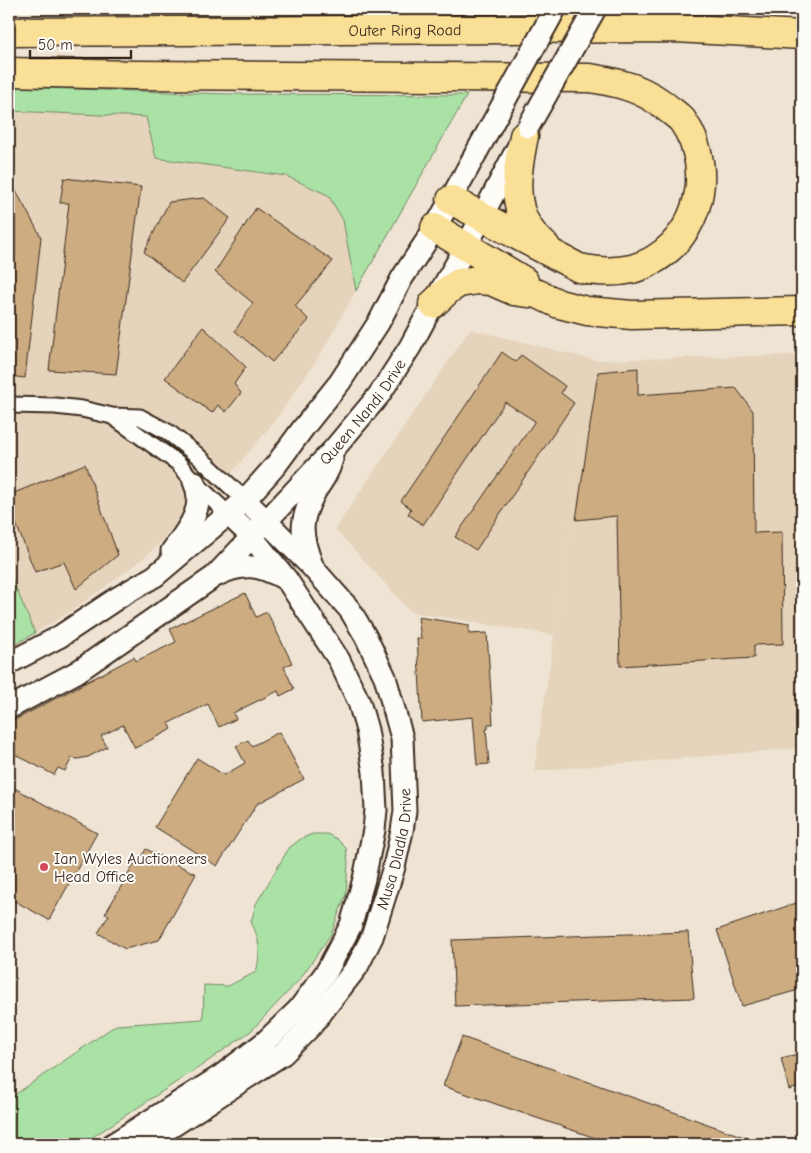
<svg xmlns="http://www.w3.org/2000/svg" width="811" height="1153" font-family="'Comic Neue',sans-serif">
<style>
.built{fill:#e5d3bb}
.green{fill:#aae2a6;stroke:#728662}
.building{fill:#cdac81;stroke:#3b2a1e}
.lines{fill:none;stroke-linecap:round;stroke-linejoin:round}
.street-casing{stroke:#3b2a1e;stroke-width:19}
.secondary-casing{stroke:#3b2a1e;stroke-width:25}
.highway-casing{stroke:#3b2a1e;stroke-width:31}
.street{stroke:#fdfcf7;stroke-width:15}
.secondary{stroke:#fdfcf7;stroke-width:21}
.highway{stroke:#fadf96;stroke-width:28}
.secondary-bridge-casing{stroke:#3b2a1e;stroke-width:25;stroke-linecap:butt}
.secondary-bridge{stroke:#fdfcf7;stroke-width:21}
.poi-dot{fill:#d1495b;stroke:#fdfcf7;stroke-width:2}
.labels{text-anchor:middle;stroke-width:4;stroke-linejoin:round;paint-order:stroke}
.street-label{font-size:16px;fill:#3b2a1e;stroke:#fdfcf7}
.poi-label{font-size:16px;fill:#3b2a1e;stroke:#fdfcf7;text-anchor:start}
</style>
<rect width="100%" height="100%" fill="#efe4d4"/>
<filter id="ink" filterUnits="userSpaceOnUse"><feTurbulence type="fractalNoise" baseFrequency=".02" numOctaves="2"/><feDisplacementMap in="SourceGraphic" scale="10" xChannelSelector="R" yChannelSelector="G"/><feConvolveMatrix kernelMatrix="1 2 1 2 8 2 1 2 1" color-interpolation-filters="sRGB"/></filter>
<g filter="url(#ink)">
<!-- built -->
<path class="built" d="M9,111l138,6 9,41 130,18 42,19 15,25 13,71 -38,67 -44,64 -50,60 -27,28 -58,52 -63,46 -41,25 -26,-62z
M470,329l125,31 200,-5 7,204v189l-268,23 57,-382 -37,246 -143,-23 -76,-83z"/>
<!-- green -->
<path class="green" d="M9,87l220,7 238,1 -111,196 -13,-71 -15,-25 -42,-19 -130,-18 -10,-41 -137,-6z
M9,571l26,62 -26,15z
M313,834h14l10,5 9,9 2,15 -2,31 -15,40 -31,45 -49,52 -50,35 -119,78h-73v-54l4,6 103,-71 87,-6 1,-34 24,1 28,-14c5,-18 4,-33 -5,-50l5,-18 33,-56 13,-10z"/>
<!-- building -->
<path class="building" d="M9,178l32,59 -16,141 -16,-2z
M64,178l77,9 -25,187 -67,-4 20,-167h-9z
M204,198l26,20 -48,65 -38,-31 25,-50z
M256,208l77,53 -38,45 14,14 -37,42 -37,-31 18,-28 -38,-31z
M203,327l43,40 -12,17 7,9 -15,19 -8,-7 -6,8 -47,-35z
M502,352l14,10 5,-7 44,31 -4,7 13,10 -98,147 -21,-13 80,-116 -30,-19 -82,123 -15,-11 3,-5 -10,-8z
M638,368v27l98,-7 17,23 1,122 28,-1 1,112 -29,1v13l-134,8 -3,-150 -41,4 22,-148z
M85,464l33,91 -42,34 -12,-27 -29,10 -26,-66v-11z
M245,593l11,24 11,-5 25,51 -8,4 10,22 -14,7 -2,-5 -45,22 3,6 -17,8 -11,-23 -39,19 3,6 -37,19 -12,-23 -22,11 6,11 -19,10 -10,2 -6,-1 -7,13 -7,-3 -4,7 -45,-24v-28l125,-66 2,4 40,-19 -6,-13z
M418,617l51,8v9l18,-1 6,91h-5v5h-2l3,35 -12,1 -4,-48 -51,5 -5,-84 4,1z
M279,732l25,47 -47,25 -40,62 -62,-39 42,-69 27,17 21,-12 -9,-17 12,-6 4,6z
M9,785l88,48 -48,87 -40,-22v-61l5,-10 -5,-3z
M146,849l50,25 -37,66 -34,9 -27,-16 11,-18 -4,-1 31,-53 3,1z
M802,901v88l-60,17 -25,-76z
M688,932l6,66 -239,8 -3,-66z
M462,1037l299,106v1h-148l-170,-58z
M802,1053v33l-13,4 -8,-32z"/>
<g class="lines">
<defs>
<path id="street" d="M9,405l46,1 27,3 30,7 28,1 28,15 29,23 48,45
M112,416l66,47 16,19 34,32"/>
<g id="secondary">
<path d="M172,551c14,-19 35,-44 22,-69"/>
<path d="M312,565c-12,-31 -13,-45 4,-75 7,-10 13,-19 16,-31"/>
<path d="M217,575c27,-13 43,-10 68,4"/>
<path d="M9,663l50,-26 60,-40 36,-21 90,-76 31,-35 28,-38 36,-45 39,-60 23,-44 33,-50 57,-104"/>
<path id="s1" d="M9,708l68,-36 138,-96 119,-127 45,-54 31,-48 23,-43 33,-57 52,-100"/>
<path d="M113,1144l109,-69 43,-33 34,-33 28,-38 24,-46 13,-46 10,-49 2,-20 -2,-38 -7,-42 -8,-28 -20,-42 -52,-80 -36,-44 -23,-22"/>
<path id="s2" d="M145,1144l138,-90 28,-28 46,-59 15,-30 22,-70 8,-36 3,-20 -3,-73 -17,-61 -19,-40 -16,-27 -38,-43 -67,-67"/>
</g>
<g id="highway">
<path id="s3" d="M9,32l666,-4 127,7"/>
<path d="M9,72l125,3 456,3c32,5 55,11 80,32 4,3 9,7 12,10 38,53 14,131 -50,149 -18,4 -35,3 -53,-1l-128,-68"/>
<path d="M524,136c-6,30 -14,67 6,94 4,6 11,12 16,17"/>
<path d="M435,228l89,53"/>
<path d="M433,304l15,-14 11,-7 18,-3 14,1 23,10 24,3 21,10 28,7 45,4 170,-4"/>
</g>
</defs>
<!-- street casing -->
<use href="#street" class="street-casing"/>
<!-- secondary casing -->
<use href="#secondary" class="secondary-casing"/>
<!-- highway casing -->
<use href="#highway" class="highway-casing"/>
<!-- street -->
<use href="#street" class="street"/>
<!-- secondary -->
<use href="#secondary" class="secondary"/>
<!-- highway -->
<use href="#highway" class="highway"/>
<defs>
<path id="secondary-bridge" d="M492,124l63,-115
M528,127l67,-118"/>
</defs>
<!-- secondary-bridge casing -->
<use href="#secondary-bridge" class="secondary-bridge-casing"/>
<!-- secondary-bridge -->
<use href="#secondary-bridge" class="secondary-bridge"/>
</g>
</g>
<!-- markers -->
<circle class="poi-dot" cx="44" cy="867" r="5"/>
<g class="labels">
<!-- street labels -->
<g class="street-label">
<text dy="6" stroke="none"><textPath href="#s3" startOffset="396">Outer Ring Road</textPath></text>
<text dy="6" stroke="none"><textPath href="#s1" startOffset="466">Queen Nandi Drive</textPath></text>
<text dy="6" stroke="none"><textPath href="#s2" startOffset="404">Musa Dladla Drive</textPath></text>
</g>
<!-- poi labels -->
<g class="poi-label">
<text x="54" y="864">Ian Wyles Auctioneers<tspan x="54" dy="18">Head Office</tspan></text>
</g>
</g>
<!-- margin -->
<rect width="811" height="1153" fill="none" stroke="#fdfcf7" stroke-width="30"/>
<rect x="15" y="15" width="781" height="1123" fill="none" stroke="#3b2a1e" stroke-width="2" filter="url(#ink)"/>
<!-- scale -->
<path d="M30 50v8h101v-8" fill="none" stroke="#3b2a1e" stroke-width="2.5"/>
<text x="38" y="50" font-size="15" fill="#3b2a1e" stroke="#fdfcf7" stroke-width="4" paint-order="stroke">50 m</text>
</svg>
